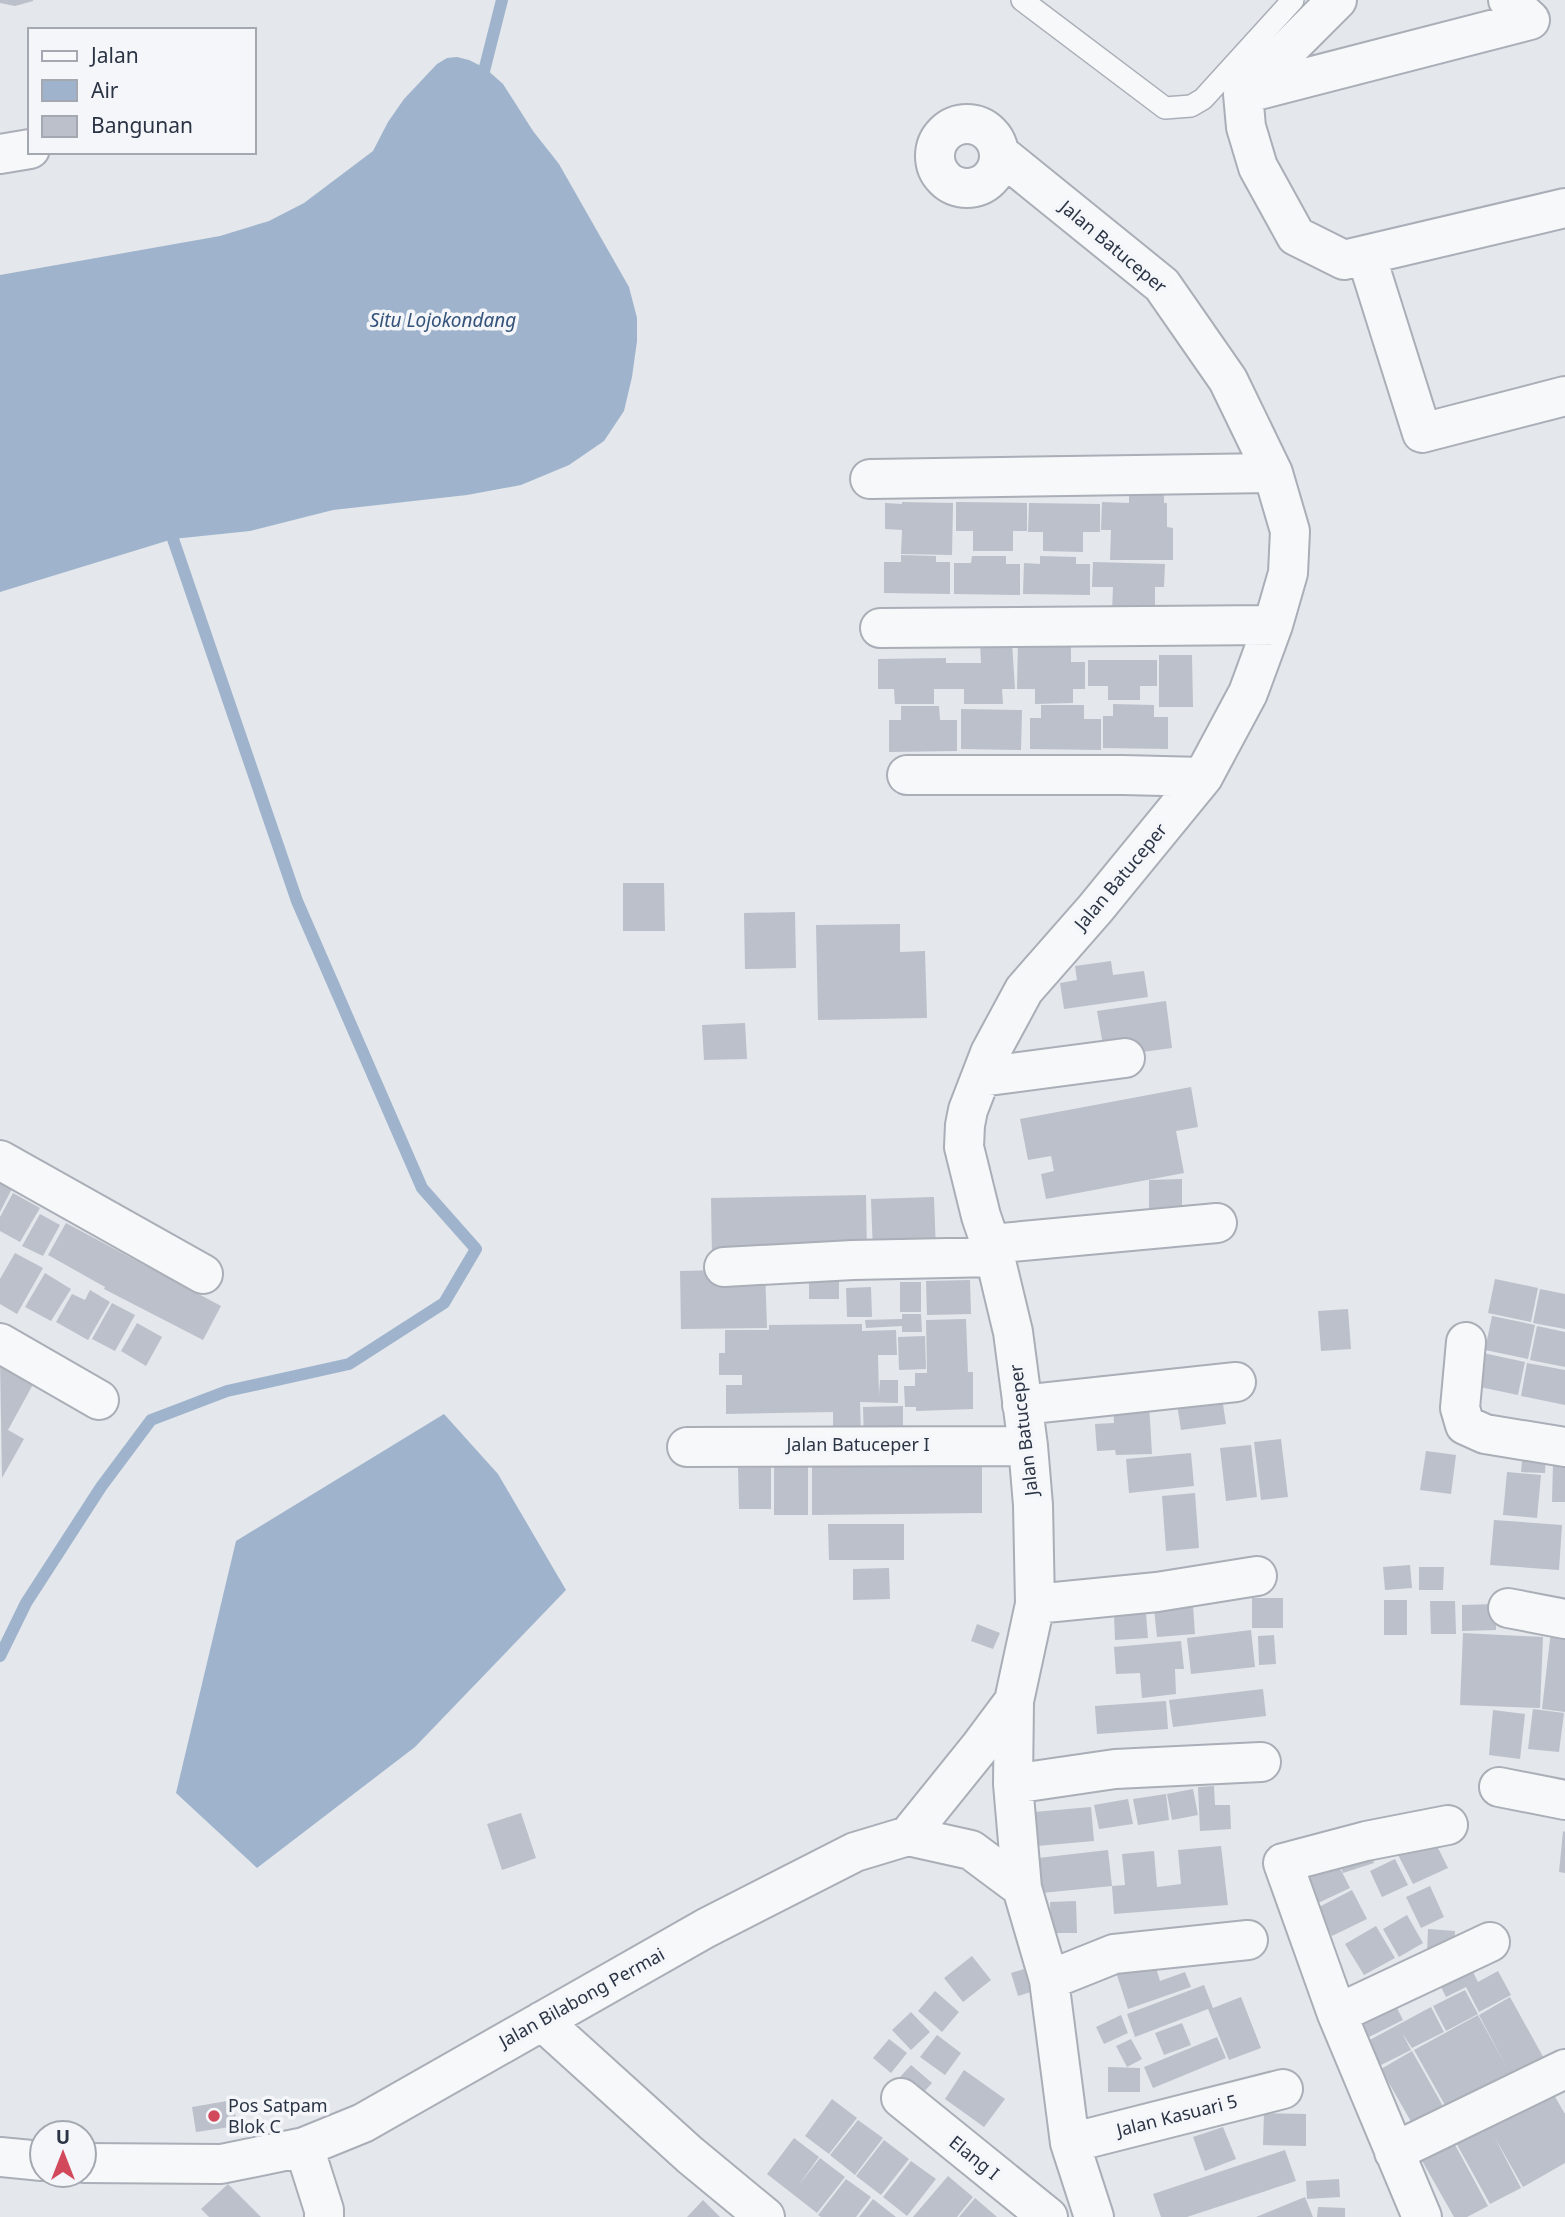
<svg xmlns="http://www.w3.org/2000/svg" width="1565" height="2217" font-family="'Noto Sans',sans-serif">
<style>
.water{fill:#9fb4cc}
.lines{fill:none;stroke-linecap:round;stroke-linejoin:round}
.stream{stroke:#9fb4cc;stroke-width:12}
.building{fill:#bbc0ca}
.service-casing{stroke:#a9aeb7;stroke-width:24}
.minor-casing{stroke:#a9aeb7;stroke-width:42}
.service{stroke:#f7f8fa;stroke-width:21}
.minor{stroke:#f7f8fa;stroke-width:38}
.poi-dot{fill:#d1495b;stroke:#f4f6f9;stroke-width:2.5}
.labels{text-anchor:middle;stroke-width:7;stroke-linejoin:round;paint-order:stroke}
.street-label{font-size:18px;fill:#2b3445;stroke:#f4f6f9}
.poi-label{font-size:18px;fill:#2b3445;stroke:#f4f6f9;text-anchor:start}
.water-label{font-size:19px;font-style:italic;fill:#34527a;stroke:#f4f6f9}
</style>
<rect width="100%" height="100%" fill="#e4e7ec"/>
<!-- water -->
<path class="water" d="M457,57l12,3 16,8 18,16 30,47 26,33 70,123 8,31v23l-5,36 -8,34 -20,30 -35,24 -48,20 -54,10 -134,15 -83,21 -77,8 -173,53v-317l220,-39 49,-15 35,-18 69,-52 15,-29 16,-23 33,-35 10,-6z
M444,1414l54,60 68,116 -151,157 -158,121 -81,-75 60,-252z"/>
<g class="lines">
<!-- stream -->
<path class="stream" d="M481,83l21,-83
M0,1656l26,-53 75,-116 50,-67 76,-29 122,-27 95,-61 32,-54 -54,-61 -125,-287 -124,-362"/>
</g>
<!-- building -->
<path class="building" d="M0,0h33v1l-18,5 -15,-3z
M1129,485h35v18h3v24l6,1v32h-63l1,-30h-10l1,-28 27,1z
M902,502l51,1 -1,52 -51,-1 1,-24 -17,-1v-26l17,1z
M956,502l71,1v28h-14v20h-40v-20h-17z
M1029,503l71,1v28h-17v20l-40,-1v-19h-15z
M901,555l35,1v6h14v32l-66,-1v-31h17z
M972,556h34v8h14v31l-66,-1v-31h17z
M1040,556l36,1v7h14v31l-67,-1 1,-31 16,1z
M1093,562l72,2 -1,23h-9v23h-43l1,-23h-21z
M1018,639h53v23h14v27h-12v14l-38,1v-15h-18z
M1012,642l3,47h-13l1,15h-39v-15h-30v15h-39l-1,-15h-16v-30l68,-1v5h35l-1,-20z
M1159,655h33l1,52h-34z
M1088,660h69v26h-17v14h-32v-14h-20z
M1113,704l41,1v12h14v32l-65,-1v-32h10z
M1041,705h43v14h17v31l-71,-1v-31h11z
M901,706h38l1,14h17v31l-68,1v-32h12z
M961,709l61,1 -1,40 -60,-1z
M623,883h41l1,48h-42z
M795,912l1,56 -51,1 -1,-56z
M900,924v28l25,-1 2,67 -109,2 -2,-95z
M1111,961l2,14 31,-4 4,26 -84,12 -4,-26 17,-3 -2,-14z
M1166,1001l6,47 -67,9 -8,-46z
M745,1023l2,36 -43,1 -2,-35z
M1191,1087l7,40 -22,4 8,42 -138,26 -5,-25 13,-3 -3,-15 -23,4 -8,-41z
M0,1168l18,9 -18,35z
M1182,1179v29l-33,1v-29z
M13,1193l27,15 -20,34 -20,-11v-14z
M866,1195l1,58 -155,3 -1,-58z
M934,1197l2,55 -63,1 -2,-54z
M40,1214l20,11 -17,31 -21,-10z
M66,1223l155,83 -18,34 -99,-51 1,-2 -57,-32z
M15,1253l28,15 -26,46 -17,-10v-25z
M765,1269l2,59 -86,1 -1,-58z
M809,1272h30v27h-30z
M45,1273l26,16 -20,32 -26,-14z
M1495,1279l43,9 -7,34 -43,-9z
M970,1280l1,34 -44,1 -1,-34z
M900,1282h21v30h-21z
M871,1287l1,30h-25l-1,-29z
M1540,1289l25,5v35l-32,-6z
M90,1290l20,12 -22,38 -32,-18 16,-28 13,6z
M112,1303l23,12 -20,36 -23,-12z
M1348,1309l3,40 -30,2 -3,-40z
M902,1314h19l1,18h-20v-6l-36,2 -1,-8 37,-1z
M1492,1316l43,9 -7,34 -43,-9z
M966,1319l2,53h5v37l-57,2v-4h-11l-1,-21h11v-13h12l-1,-53z
M137,1323l25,14 -16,29 -25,-15z
M862,1324v7l34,-1 1,25h-19l1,40 1,-15h18v23l-38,-1 1,34h-28v-24l-107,2v-29h16v-10h-23v-22h6v-23h44v-5z
M1537,1326l28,6v35l-35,-7z
M925,1336l1,33 -27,1 -1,-33z
M1483,1353l42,9 -7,33 -43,-9z
M0,1359l36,20 -28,51 16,9 -22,39z
M1527,1363l38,7v35l-44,-9z
M1221,1391l5,33 -45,6 -5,-32z
M1149,1403l3,51 -36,1 -1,-5 -18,1 -2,-27 19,-1 -1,-18z
M903,1406v34l-39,1 -1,-34z
M1281,1439l7,58 -27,3 -7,-58z
M1251,1445l6,52 -31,4 -6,-53z
M1523,1450l23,2 -1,21 -24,-1z
M1426,1451l30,4 -5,39 -31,-4z
M1191,1453l3,33 -65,7 -3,-34z
M774,1454h34v61h-34z
M1553,1463l12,1v38h-13z
M982,1466v47l-170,2v-48z
M771,1467v42h-32l-1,-41z
M1507,1472l34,3 -4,43 -34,-3z
M1195,1493l4,55 -33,3 -4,-55z
M1494,1520l68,5 -3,45 -69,-5z
M828,1524h76v36h-75z
M1410,1565l2,23 -27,2 -2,-23z
M1419,1567h25l-1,23h-24z
M889,1568l1,31 -37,1v-31z
M1252,1598h31v30h-31z
M1384,1600h23v35h-23z
M1430,1601h25l1,33h-25z
M1496,1604v26l-34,1v-26z
M1193,1606l2,28 -38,3 -3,-28z
M1146,1613l2,25 -33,2 -1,-25z
M1552,1622l13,1v89l-23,-3z
M977,1624l23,9 -7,16 -22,-8z
M1251,1630l4,37 -64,7 -4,-36z
M1463,1633l80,4 -3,71 -80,-3z
M1274,1635l2,29 -17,1 -1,-29z
M1181,1641l3,28h-9l1,25 -34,4 -2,-25 -24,1 -2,-27z
M1263,1689l3,27 -93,11 -4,-27z
M1166,1701l2,28 -71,5 -2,-28z
M1533,1709l31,4 -5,39 -31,-3z
M1493,1710l32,4 -5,45 -31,-4z
M1214,1786l1,19h15l1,24 -31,2 -2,-44z
M1193,1789l5,26 -26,5 -5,-26z
M1166,1794l3,26 -31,5 -5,-26z
M1128,1799l5,25 -34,5 -5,-24z
M1091,1807l3,34 -57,5 -3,-34z
M521,1813l15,45 -34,12 -15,-46z
M1563,1831l2,1v41l-6,-1z
M1430,1832l18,36 -35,16 -18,-35z
M1367,1843l7,20 -31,10 -6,-19z
M1221,1846l7,59 -114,9 -2,-28 13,-1 -3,-31 32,-3 3,36 24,-3 -3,-34z
M1108,1850l4,36 -70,7 -4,-35z
M1395,1859l13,26 -26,12 -12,-26z
M1336,1860l14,28 -34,16 -14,-29z
M1430,1886l14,31 -23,11 -15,-31z
M1352,1890l15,29 -35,17 -15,-28z
M1076,1901l1,32h-26l-1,-31z
M1407,1915l16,28 -24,14 -16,-28z
M1376,1926l19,32 -31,17 -19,-31z
M1428,1929l27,2 -1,23 -27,-1z
M972,1956l19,24 -28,22 -19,-24z
M1153,1957l7,24 25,-9 6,15 -63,22 -13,-40z
M1469,1964l9,18 20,-11 13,24 -32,17 -13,-25 -20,10 -8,-16z
M1024,1969l7,23 -13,4 -7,-23z
M1204,1985l9,23 28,-11 20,51 -32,12 -21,-51 -73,28 -8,-23z
M1465,1990l13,24 -32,17 -13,-25z
M935,1991l24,21 -17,20 -24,-21z
M1391,1996l12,24 -38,19 -12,-24z
M1510,1997l36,65 -96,52 -36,-64 64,-35 28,51 -27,-51z
M1431,2007l13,25 -32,16 -10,-15 9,17 -32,16 -13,-24z
M911,2012l19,20 -19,18 -19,-20z
M1121,2015l7,18 -24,11 -8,-17z
M1182,2023l9,22 -27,10 -9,-22z
M937,2035l24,18 -16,22 -25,-18z
M1217,2037l9,21 -73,30 -9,-21z
M889,2039l18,14 -16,20 -18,-15z
M1131,2039l11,20 -15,8 -11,-21z
M1412,2051l36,64 -31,17 -36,-63z
M911,2065l21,18 -11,12 -21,-18z
M1108,2067l32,1v24h-32z
M964,2070l41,29 -21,28 -39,-28z
M1550,2088l15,26v49l-42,24 -29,-51 27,52 -31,16 -35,-63z
M832,2099l25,19 -28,36 -24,-18z
M233,2100l4,26 -41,6 -4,-25z
M1264,2113l42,1v32l-43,-1z
M858,2120l25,18 -28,37 -25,-20z
M1223,2127l13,32 -31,12 -12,-34z
M794,2138l25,19 -21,29 22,-28 25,19 -28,36 -50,-39z
M884,2140l25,19 -28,36 -25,-19z
M1453,2141l35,65 -21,11h-13l-33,-58z
M1285,2150l11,31 -109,36h-26l-8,-23z
M911,2161l25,18 -29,37 -24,-19z
M948,2176l25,21 -13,16 -3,4h-44z
M846,2179l25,18 -15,20h-35l-3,-2z
M1339,2179l1,18 -33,2 -1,-18z
M228,2184l33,33h-52l-8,-8z
M1305,2197l8,20h-57z
M975,2198l22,19h-38z
M873,2199l23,18h-37z
M703,2200l17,17h-33z
M1318,2207l27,1v9h-28z"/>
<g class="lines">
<defs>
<path id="service" d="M1022,0l143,108 26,-2 12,-7 90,-99"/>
<path id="minor" d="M1337,0l-94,94 3,33 12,40 38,69 48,24 221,-52
M1243,94l287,-74 -22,-20
M935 156a32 32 0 1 1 64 0a32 32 0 1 1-64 0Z
M999,153l163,132 66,95 45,93 17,58 -2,42 -15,52 -25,68 -45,84 -108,132 -71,81 -34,63 -22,57 -3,15 -1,22 17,69 14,41 18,75 15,114 5,59 2,99 -21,97 -1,83 9,104 27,92 21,163 24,74
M0,154l30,-5
M1366,255l56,178 143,-37
M870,479l403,-6
M880,628l393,-3
M907,775h216l80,2
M981,1077l144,-19
M0,1160l203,114
M991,1244l226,-21
M724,1267l129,-7 142,-3
M1466,1342l-6,66 5,17 20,9 80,13
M0,1343l99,57
M1022,1405l214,-23
M687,1447l341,-1
M1035,1604l122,-12 100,-16
M1508,1608l57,11
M1013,1784l102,-15 146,-7
M1499,1787l66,13
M908,1836l63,14 51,38
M1049,1980l65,-26 134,-14
M1337,2014l153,-72
M542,2021l148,134 75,62
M901,2098l147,119
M1070,2143l213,-54
M304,2147l20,63v7
M1394,2152l171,-83
M0,2157l42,4
M84,2163l137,1 83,-17 59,-24 343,-195 149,-76 53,-16 71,-88 35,-47
M1422,2217l-85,-203 -54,-151 83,-22 82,-16"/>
</defs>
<!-- service casing -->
<use href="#service" class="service-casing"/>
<!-- minor casing -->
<use href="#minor" class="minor-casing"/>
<!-- service -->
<use href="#service" class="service"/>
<!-- minor -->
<use href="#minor" class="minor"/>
</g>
<!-- markers -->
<circle class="poi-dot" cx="214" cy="2116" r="7"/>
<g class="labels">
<!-- street labels -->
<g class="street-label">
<text transform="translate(1113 247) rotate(40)" y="6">Jalan Batuceper</text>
<text transform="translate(1121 877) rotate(-50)" y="6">Jalan Batuceper</text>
<text transform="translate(1024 1430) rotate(-97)" y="6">Jalan Batuceper</text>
<text x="858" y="1451">Jalan Batuceper I</text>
<text transform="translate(582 1998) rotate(-29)" y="6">Jalan Bilabong Permai</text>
<text transform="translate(1177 2116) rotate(-14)" y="6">Jalan Kasuari 5</text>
<text transform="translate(974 2158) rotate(39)" y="6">Elang I</text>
</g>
<!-- poi labels -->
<g class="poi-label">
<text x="228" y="2112">Pos Satpam<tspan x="228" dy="21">Blok C</tspan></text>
</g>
<!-- water labels -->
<g class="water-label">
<text x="443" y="327">Situ Lojokondang</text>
</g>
</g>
<!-- legend -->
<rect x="28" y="28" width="228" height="126" fill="#f4f6f9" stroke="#a4a8b1" stroke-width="2"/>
<rect x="42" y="51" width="35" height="10" fill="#f7f8fa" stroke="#a4a8b1" stroke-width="2"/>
<text x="91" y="63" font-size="21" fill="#2b3445">Jalan</text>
<rect x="42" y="80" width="35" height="21" fill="#9fb4cc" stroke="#a4a8b1" stroke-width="2"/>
<text x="91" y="98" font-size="21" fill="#2b3445">Air</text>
<rect x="42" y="116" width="35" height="21" fill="#bbc0ca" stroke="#a4a8b1" stroke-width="2"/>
<text x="91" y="133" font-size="21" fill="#2b3445">Bangunan</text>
<!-- north arrow -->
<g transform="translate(63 2154)"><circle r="33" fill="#f4f6f9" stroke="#a4a8b1" stroke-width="2"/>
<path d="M0-5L12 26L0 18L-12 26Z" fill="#d1495b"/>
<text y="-10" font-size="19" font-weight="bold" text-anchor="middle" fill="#2b3445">U</text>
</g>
</svg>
